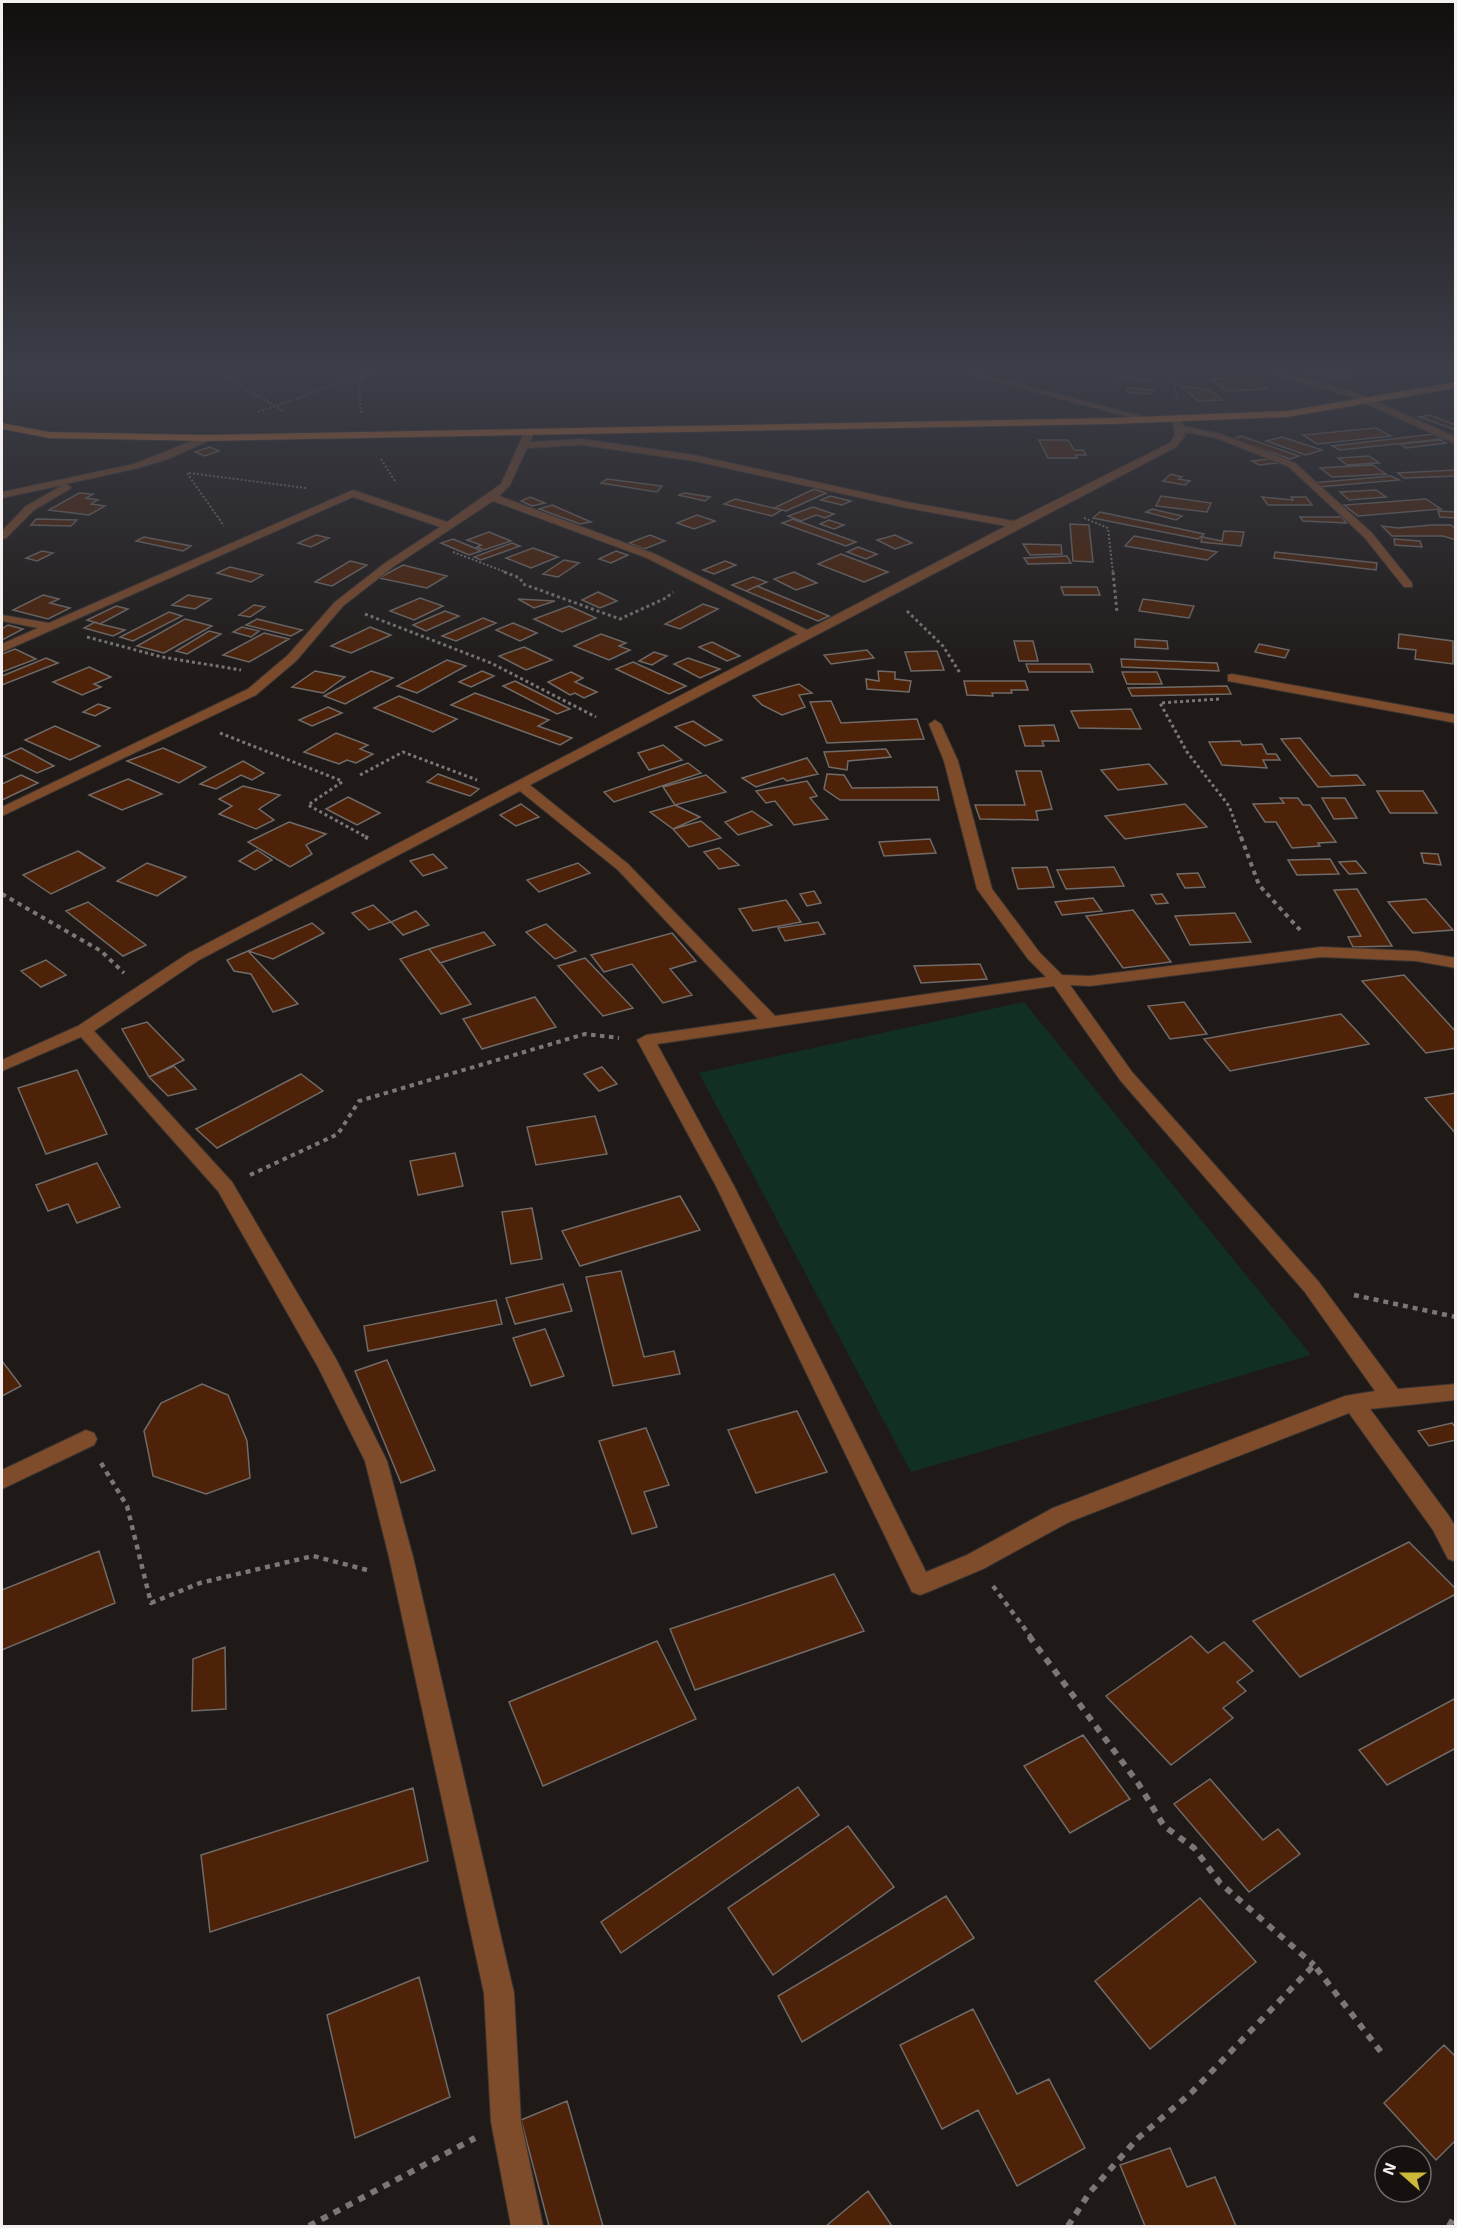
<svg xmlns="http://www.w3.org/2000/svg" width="1457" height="2228" font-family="'Exo 2',sans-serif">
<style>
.green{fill:#123022}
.building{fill:#4d2208;stroke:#706b68;stroke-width:1.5}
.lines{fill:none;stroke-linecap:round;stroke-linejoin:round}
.minor-casing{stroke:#393432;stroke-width:2}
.major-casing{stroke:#393432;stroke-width:2}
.path-far4{stroke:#7b7775;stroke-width:2;stroke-dasharray:2 2;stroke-linecap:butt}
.path-far3{stroke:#7b7775;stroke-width:3;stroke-dasharray:3 3;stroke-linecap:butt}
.path-far2{stroke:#7b7775;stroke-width:4;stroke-dasharray:4.5 4.5;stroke-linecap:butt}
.path-far1{stroke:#7b7775;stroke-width:4.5;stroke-dasharray:5 5;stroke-linecap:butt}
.path{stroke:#7b7775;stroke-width:6;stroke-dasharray:7 7;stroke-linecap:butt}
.minor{fill:#7e4b2b;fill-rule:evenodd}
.major{fill:#e1772c;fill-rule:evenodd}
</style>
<rect width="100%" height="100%" fill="#1f1a18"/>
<!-- green -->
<path class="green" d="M1024,1002l287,353 -400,117 -212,-399z"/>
<!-- building -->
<path class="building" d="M1305,370l37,1 6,2 -1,4 -42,-3z
M1122,376l29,3 -2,3 -30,-3z
M1225,378l32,1 10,10 -41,2 -14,-12z
M1181,386l29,4 12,10 -24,1z
M1128,388l25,2 -2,4 -24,-2z
M1430,415l26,10v5l-37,-13z
M1376,428l15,8 -74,8 -14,-9z
M1434,434l8,5 -102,11 -8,-4z
M1241,436l58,20 -9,3 -58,-20z
M1282,437l40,13 -16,5 -40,-14z
M1039,440h29l6,10h9l3,5h-10l1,3h-29z
M1440,440l6,3 -40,5 -6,-4z
M210,447l9,4 -14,5 -10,-4z
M1369,456l10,7 -32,2 -9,-7z
M1270,459l7,4 -18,2 -7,-4z
M1373,465l13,9 -54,3 -12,-9z
M1456,470v6l-52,2 -6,-5z
M1171,474l11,3 -3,2 11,2 -5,4 -22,-4z
M1391,476l8,4 -81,7 -7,-4z
M607,479l55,7 -5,6 -56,-9z
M814,489l12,4 -40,18 -12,-3z
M1376,490l10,7 -37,3 -9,-8z
M79,493l14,1 -7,4 12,2 -7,4 14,2 -16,9 -40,-5z
M685,493l25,4 -5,4 -27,-6z
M830,496l21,5 -9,4 -21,-5z
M1161,496l50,7 -4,9 -51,-6z
M530,497l15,6 -13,3 -11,-5z
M1262,497l31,3 -2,-3h15l6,8h-44z
M735,499l47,11 -10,6 -48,-12z
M1426,499l15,10 -83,7 -14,-11z
M552,505l39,17 -11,2 -41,-15z
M813,507l21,7 -9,4 -9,-3 -15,6 -13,-5z
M1152,509l30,7 -6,4 -30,-8z
M1438,511l18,1v6l-16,-1z
M1100,512l104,22 -6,5 -105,-21z
M697,515l18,6 -21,8 -17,-6z
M1300,517h42l4,6 -43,-2z
M36,519l41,1 -6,6 -40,-1z
M793,519l5,2 58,21 -10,4 -64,-23z
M829,520l15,5 -10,4 -14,-5z
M1070,524l19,1 4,37 -20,-1z
M1432,525h19l5,4v11l-13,-4h-51l-10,-10 16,2z
M1224,531l20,1 -3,14 -40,-4 1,-5 20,4z
M489,532l22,9 -27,9 -7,-3 4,-2 -14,-5z
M316,535l13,3 -18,9 -13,-4z
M650,535l15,6 -21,8 -15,-6z
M895,535l17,8 -17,6 -18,-9z
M1134,536l83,16 -10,8 -82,-14z
M144,537l47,9 -8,5 -47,-10z
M453,539l24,10 4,2 -12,4 -28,-12z
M1394,539l26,2 2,6 -27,-2z
M512,543l8,3 -39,14 -7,-3z
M1023,544l38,1 1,9 -32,1z
M858,547l19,7 -11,5 -19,-7z
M533,548l25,9 -27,11 -25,-10z
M42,551l11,2 -16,8 -11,-3z
M616,551l12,4 -17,8 -12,-4z
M1275,552l102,11 -1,7 -102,-12z
M841,554l47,18 -24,10 -46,-18z
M1067,556l4,7 -43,1 -4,-6z
M564,560l15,3 -21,14 -15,-3z
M350,561l17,4 -35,21 -17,-4z
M725,561l11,4 -22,9 -11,-4z
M403,565l44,11 -20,12 -48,-10z
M230,567l33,8 -12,7 -34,-9z
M794,572l23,11 -21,7 -22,-11z
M753,577l14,5 -21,9 -14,-6z
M757,586l72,30 -11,5 -72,-30z
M1061,587h36l3,8h-36z
M598,592l19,9 -17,7 -18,-8z
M43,595l16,4 -9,4 20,5 -22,11 -35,-9z
M188,595l23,4 -16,10 -23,-4z
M420,598l23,8 -29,14 -24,-9z
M518,599l37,2 -21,7z
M1143,599l51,7 -5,12 -50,-7z
M703,604l15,5 -38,20 -15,-5z
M254,605l11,2 -15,10 -11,-2z
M116,606l12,3 -28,15 -13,-4z
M569,606l27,12 -34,14 -28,-13z
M445,611l14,5 -33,15 -13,-6z
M169,612l13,4 -49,25 -13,-4z
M483,618l13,5 -40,18 -14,-5z
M185,619l27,7 -48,27 -27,-7z
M257,619l45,11 -11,6 -45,-11z
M95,622l5,2 25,6 -12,6 -29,-8z
M513,623l24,10 -17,8 -24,-11z
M8,625l15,4 -21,11v-11z
M242,627l17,4 -8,6 -18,-5z
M370,627l21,8 -40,18 -20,-7z
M209,631l12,3 -34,20 -11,-3z
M264,633l25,6 -40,23 -26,-7z
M601,634l25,9 -7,3 11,4 -21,10 -35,-14z
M1399,634l54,7v23l-38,-5 1,-9 -18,-2z
M1135,639l32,2 1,8 -33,-2z
M1014,641h19l5,20h-19z
M712,642l28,14 -13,5 -28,-14z
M1259,644l30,6 -4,8 -30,-6z
M524,647l28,13 -26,10 -27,-14z
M15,649l21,10 -34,13v-18z
M867,650l7,8 -43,6 -7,-9z
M937,651l7,19 -33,1 -6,-19z
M654,652l13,4 -15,9 -13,-4z
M46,658l12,5 -56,22v-9z
M688,658l32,11 -20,9 -26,-14z
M1121,659l96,4 2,8 -97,-4z
M447,660l19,6 -49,27 -20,-7z
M633,662l53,24 -17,8 -53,-25z
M1026,664h64l3,8h-64z
M89,667l22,10 -17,7 7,3 -19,8 -29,-13z
M315,671l30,6 -22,16 -31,-6z
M371,671l22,7 -48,26 -21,-8z
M482,671l12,5 -23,11 -12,-5z
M878,671l17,1v7l16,2 -2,11 -42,-3 -1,-10 13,2z
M571,672l12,6 -8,4 22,10 -13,6 -9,-5 -5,2 -22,-13z
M1122,672h35l5,12h-35z
M515,681l55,28 -13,5 -54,-28z
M964,681h61l3,9h-17l1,3h-20l1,3 -26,-1z
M799,684l13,9 -13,2 6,12 -23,8 -20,-10 -9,-9z
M1227,686l4,8 -99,2 -4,-8z
M475,693l74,27 -11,6 34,12 -12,7 -109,-40z
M399,696l58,23 -24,13 -59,-24z
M831,701l10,22 76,-4 7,20 -97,4 -17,-41z
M98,704l12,4 -15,8 -12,-4z
M328,707l14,6 -30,13 -13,-6z
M1131,709l10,20 -62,-1 -8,-17z
M693,721l29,19 -17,6 -30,-19z
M1054,725l5,16h-17l2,5h-19l-6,-20z
M55,726l45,20 -30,14 -45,-20z
M336,733l32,12 -8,4 13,5 -17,9 -9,-3 -8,4 -35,-12z
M1300,738l31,38 26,-1 8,10 -47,2 -37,-48z
M1240,741l2,4 20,-1 5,10h9l4,6h-17l4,8 -45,-3 -13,-23z
M663,745l19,15 -33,10 -11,-17z
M21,748l33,18 -17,7 -34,-17z
M163,748l43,19 -27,16 -52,-22z
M886,749l5,8 -43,4 -1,9 -18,-3 -5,-15z
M807,758l11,16 -31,7 -4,-3 -27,9 -14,-9z
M243,761l21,12 -12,7 -11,-5 -25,14 -16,-5z
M688,763l13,10 -87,29 -10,-10z
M1149,764l18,20 -49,6 -17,-20z
M1016,771h25l11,38 -16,2 2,9 -58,-1 -5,-14h50z
M438,774l41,15 -9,7 -43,-14z
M827,774l17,1 8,13 85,-1 2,13h-99l-16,-11z
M21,775l17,8 -36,17v-16z
M706,775l20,17 -51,13 -12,-18z
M128,779l34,15 -40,16 -33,-15z
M807,781l10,15 -7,2 18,21 -34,6 -19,-24 -9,2 -10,-12z
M243,786l37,9 -21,14 15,11 -18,9 -37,-15 13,-8 -13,-7z
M1377,791h46l14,22h-47z
M348,797l32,16 -23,12 -31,-16z
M1280,798h18l5,7h7l26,37 -18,1 2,3 -28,2 -16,-26h-11l-12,-18 31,-1z
M1322,798h23l12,20 -23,1z
M521,804l18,13 -23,9 -16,-11z
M1185,804l22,23 -82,12 -20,-23z
M675,805l25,12 -27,12 -23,-17z
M752,811l20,14 -34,10 -13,-13z
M701,821l20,17 -32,9 -16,-18z
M289,822l37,12 -20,11 6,9 -22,13 -42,-25z
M930,839l6,14 -52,3 -5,-14z
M719,848l20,17 -20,4 -15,-17z
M257,850l15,10 -17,10 -16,-9z
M78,851l27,17 -54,26 -28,-19z
M1421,853l17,1 3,11 -17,-2z
M433,854l14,14 -24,8 -13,-15z
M1330,859l9,15 -42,1 -9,-15z
M1356,861l10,12 -17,1 -10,-12z
M147,863l39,14 -29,19 -40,-15z
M578,863l12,10 -51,19 -12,-12z
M1047,867l7,20 -36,2 -6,-21z
M1114,867l10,19 -58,3 -9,-19z
M1198,873l7,14 -20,1 -8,-14z
M1357,889l35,57 -39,1 -5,-10 13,-1 -27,-46z
M814,891l7,12 -14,3 -7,-12z
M1162,894l6,9 -12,1 -5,-9z
M1093,898l9,13 -40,4 -7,-13z
M1426,899l27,31 -40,3 -25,-31z
M786,900l15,22 -48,9 -14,-22z
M88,902l58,43 -23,11 -57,-45z
M373,905l18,17 -22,8 -17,-17z
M1133,910l38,52 -48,6 -37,-52z
M416,911l13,14 -26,10 -12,-13z
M1235,913l16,29 -61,3 -15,-29z
M818,922l7,12 -40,7 -7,-13z
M312,923l12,10 -51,26 -25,-8z
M546,924l30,27 -21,8 -29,-27z
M484,932l11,13 -55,18 -11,-14z
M672,933l24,28 -26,8 22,26 -29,8 -31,-39 -28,8 -13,-17z
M429,949l13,16 29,39 -30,10 -41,-55z
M248,951l50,53 -25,8 -22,-38 -17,-3 -7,-11z
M585,958l48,50 -30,8 -45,-50z
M46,960l20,15 -25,12 -20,-16z
M980,964l7,15 -66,4 -7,-17z
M1404,975l52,57v16l-30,5 -64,-72z
M535,997l21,30 -74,22 -19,-30z
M1184,1002l23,32 -37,5 -22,-33z
M1341,1014l28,30 -139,27 -26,-32z
M147,1022l37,38 -35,17 -27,-48z
M174,1066l22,23 -28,7 -19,-19z
M602,1067l15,17 -18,7 -15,-17z
M77,1070l30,64 -61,20 -28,-66z
M301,1074l22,17 -106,57 -21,-19z
M1456,1093v41l-31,-36z
M595,1116l12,38 -71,11 -9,-38z
M455,1153l8,33 -45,9 -8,-34z
M97,1163l23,44 -43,16 -9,-19 -20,7 -12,-26z
M680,1196l20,34 -120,36 -18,-35z
M532,1208l10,51 -31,5 -9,-52z
M621,1271l23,86 30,-6 6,23 -67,12 -27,-109z
M563,1284l9,27 -57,13 -9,-26z
M496,1300l6,24 -134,27 -4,-25z
M545,1329l19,47 -33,10 -18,-48z
M387,1360l48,110 -34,13 -46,-112z
M2,1361l19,25 -19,10z
M202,1384l26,11 19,46 3,37 -44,16 -53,-18 -9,-45 17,-28z
M797,1411l30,61 -71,21 -28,-63z
M1452,1423l4,5v12l-27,6 -11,-15z
M646,1428l23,57 -25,7 13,35 -25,7 -33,-93z
M1409,1542l47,47v5l-156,83 -47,-56z
M99,1551l16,52 -113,47v-60z
M834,1574l30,57 -169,59 -25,-61z
M1191,1636l17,17 16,-11 29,29 -16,11 9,9 -23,17 10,10 -62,47 -65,-69z
M657,1641l39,78 -153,67 -34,-84z
M225,1647l1,62 -34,2 1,-52z
M1456,1698v50l-69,37 -28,-35z
M1083,1735l47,64 -60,34 -46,-67z
M1210,1779l53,61 15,-11 22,25 -51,38 -75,-88z
M798,1787l21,28 -198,138 -20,-31z
M413,1788l15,73 -218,71 -9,-77z
M848,1826l46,61 -121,88 -45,-67z
M946,1896l28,42 -172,104 -24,-46z
M1200,1898l56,64 -106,87 -55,-68z
M419,1977l31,120 -95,41 -28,-123z
M973,2009l44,85 32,-15 36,69 -68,38 -39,-76 -36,19 -42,-84z
M1444,2045l12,12v83l-20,20 -52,-57z
M567,2101l36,125h-54l-28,-106z
M1170,2148l17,39 28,-10 21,49h-91l-25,-61z
M868,2191l24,35h-66z"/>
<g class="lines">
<defs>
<path id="minor" d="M953,370h13l190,50 -5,3z
M1260,370h13l82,22 101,45v7l-107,-48z
M1177,415l5,3 1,8 38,8 74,29 77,70 40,50v4h-8l-40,-50 -75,-70 -73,-29 -32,-6 1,4 -9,11 -646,338 98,79 147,152 271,-39 -18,-18 -51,-70 -33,-128 -15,-37 6,-4 6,4 17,37 34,128 48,64 22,22 28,1 231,-29 95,4 40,7v10l-40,-7 -95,-4 -231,29 -20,-1 62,87 186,209 80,108 58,-5v16l-86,9 79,107 7,12v34l-8,-3 -15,-29 -84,-117 -280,109 -86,47 -55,23 -8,3 -8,-3 -196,-406 -79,-146 9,-5 112,-16 -140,-149 -98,-79 -321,169 -105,71 138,151 104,177 51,102 26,96 101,436 7,129 22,104h-32l-20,-104 -7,-129 -95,-436 -24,-96 -47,-94 -100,-176 -137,-154 -79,34v-11l76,-34 109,-72 611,-320 -151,-76 -154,-57 -100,66 -50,39 -47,55 -40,34 -254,121v-9l246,-118 40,-34 47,-53 50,-39 55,-36 -87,-30 -351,155v-8l36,-16 -36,-7v-6l47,8 304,-133 94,32 54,-38 24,-53 5,-3 5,3 -5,11 51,-3 113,16 213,47 107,19 156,-78 5,-7 -3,-18zM581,445l113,16 213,47 99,18 -199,104 -152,-76 -156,-58 11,-11 17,-37zM1054,986l66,94 184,211 71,100 -30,5 -292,112 -86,47 -41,17 -192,-386 -77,-142z
M207,435l5,3 -2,2 -42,19 -29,9 -73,16 5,3 -1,2 -36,21 -28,28 -4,1v-8l24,-25 37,-21 -61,13v-6l132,-28z
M1232,674l224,41v8l-228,-42v-6z
M86,1430l8,3 3,6 -3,6 -92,44v-19z"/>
<path id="major" d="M1456,382v6l-169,29 -174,7 -906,17 -158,-3 -47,-9v-6l47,9 158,3 906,-17 174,-7z"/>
</defs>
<!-- minor casing -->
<use href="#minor" class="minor-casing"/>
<!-- major casing -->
<use href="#major" class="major-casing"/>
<!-- path-far4 -->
<path class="path-far4" d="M222,370l3,6 60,36
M1171,370l6,30
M258,412l120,-42
M361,413l-2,-28 7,-15
M381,459l15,24
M187,473l37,53
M189,473l117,15
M1084,518l24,10 5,45
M453,552l55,21"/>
<!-- path-far3 -->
<path class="path-far3" d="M504,572l16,6 3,6 97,35 46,-21 7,-6
M1113,572l4,40
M907,611l36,35 17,27
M365,614l126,49 105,54
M87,637l75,20 79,13
M1219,699l-59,4 27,49 42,54 12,32
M220,733l122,48
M360,775l43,-23 74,28
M342,782l-34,23 60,33"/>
<!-- path-far2 -->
<path class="path-far2" d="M365,837l3,1
M1241,837l18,48 41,45
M2,894l99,57 23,22
M250,1175l88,-41 21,-33 226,-67 34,4"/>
<!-- path-far1 -->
<path class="path-far1" d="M1354,1295l102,22
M101,1463l26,43 24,97 49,-20 113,-27 58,15
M993,1586l38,51"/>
<!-- path -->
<path class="path" d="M1029,1636l109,147 26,43 30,22 26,35 94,82
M309,2226l166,-88
M1068,2226l22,-34 47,-53 54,-46 123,-128 67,87
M1449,2226l7,-12"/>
<!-- minor -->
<use href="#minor" class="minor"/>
<!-- major -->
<use href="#major" class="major"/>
</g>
<!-- sky -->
<linearGradient id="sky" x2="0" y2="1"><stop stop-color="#110e0d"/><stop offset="0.54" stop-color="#3c3e48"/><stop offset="1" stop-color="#3c3e48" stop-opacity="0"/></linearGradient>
<rect width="1457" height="682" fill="url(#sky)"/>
<!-- border -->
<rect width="1457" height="2228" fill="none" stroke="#f4f0ef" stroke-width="6"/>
<!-- north arrow -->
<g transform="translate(1403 2174) rotate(291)"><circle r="28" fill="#16110f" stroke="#6f6a69" stroke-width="1.5"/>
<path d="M0-4.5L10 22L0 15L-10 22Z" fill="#ccb939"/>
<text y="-9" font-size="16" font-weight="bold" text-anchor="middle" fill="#f4f0ef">N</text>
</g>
</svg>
